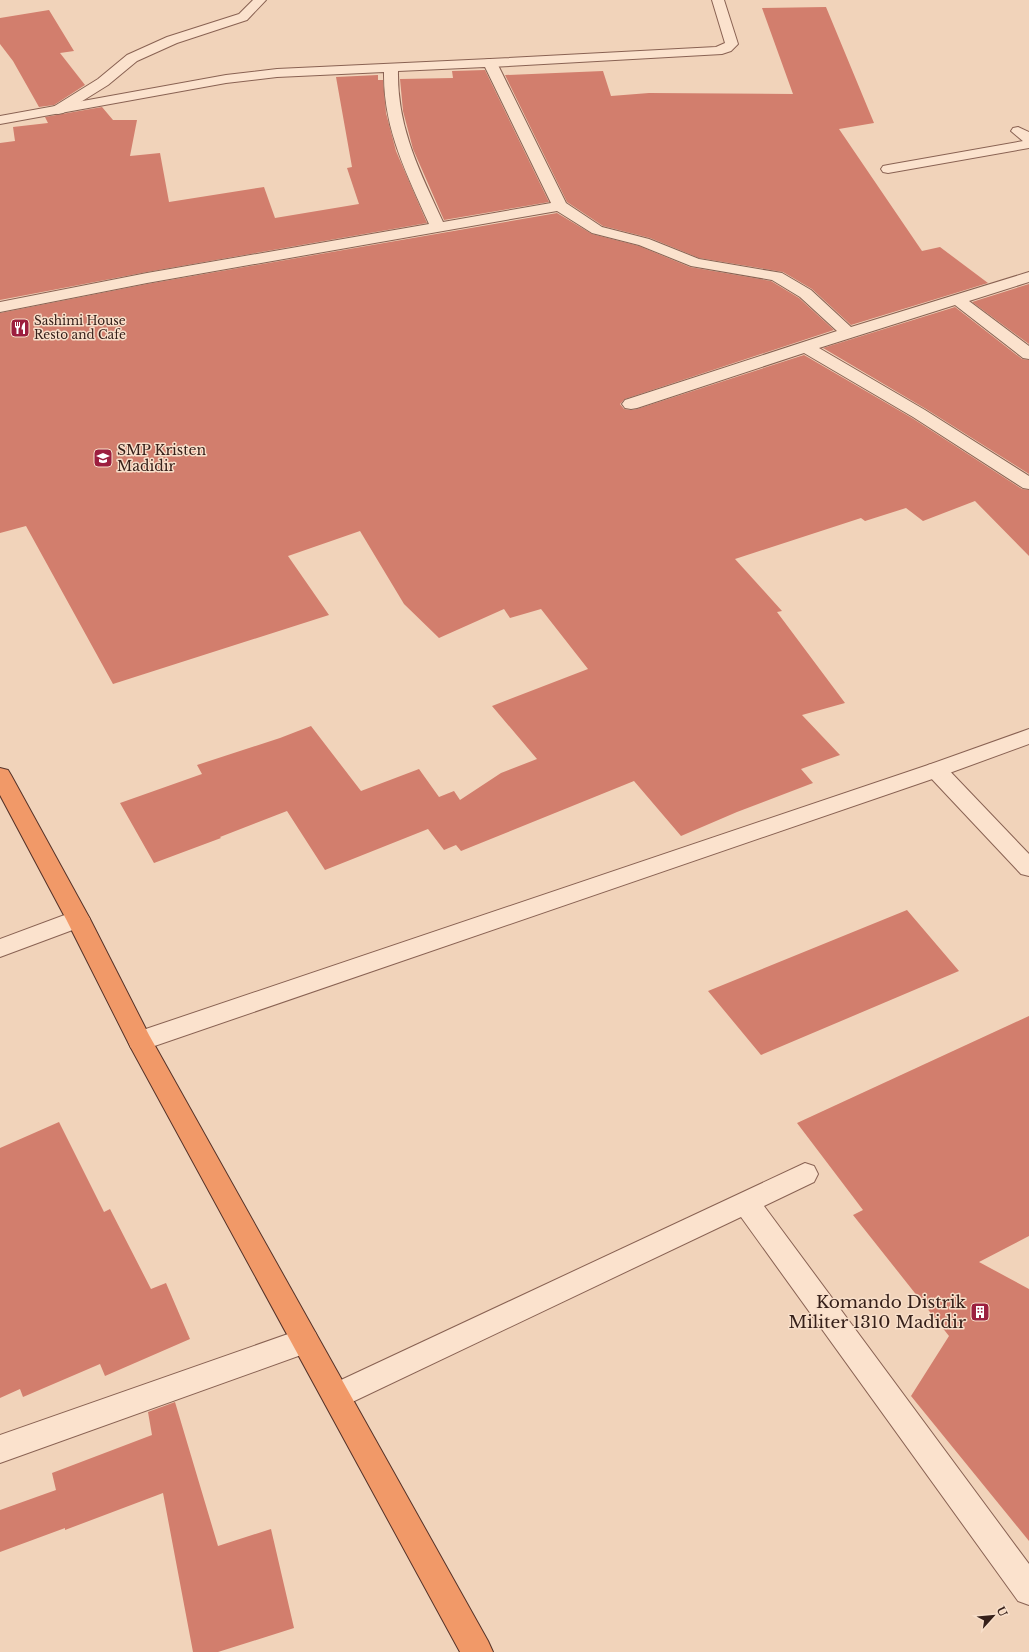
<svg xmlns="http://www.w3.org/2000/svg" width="1029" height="1652" font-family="'Libre Baskerville',serif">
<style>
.building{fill:#d27e6d}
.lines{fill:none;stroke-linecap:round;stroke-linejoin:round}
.service-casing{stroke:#896253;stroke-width:2}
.minor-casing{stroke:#896253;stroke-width:2}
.tertiary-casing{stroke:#896253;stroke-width:2}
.trunk-casing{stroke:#553228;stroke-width:2}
.service{fill:#fbe2cd;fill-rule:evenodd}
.minor{fill:#fbe2cd;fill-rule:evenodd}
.tertiary{fill:#fbe2cd;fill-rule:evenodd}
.trunk{fill:#f19968;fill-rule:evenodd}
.labels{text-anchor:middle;stroke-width:3;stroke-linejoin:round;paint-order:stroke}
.far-poi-label{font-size:12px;fill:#36201a;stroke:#f8dfca;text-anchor:start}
.poi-label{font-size:14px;fill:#36201a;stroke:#f8dfca;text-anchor:start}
.near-poi-label{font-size:17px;fill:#36201a;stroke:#f8dfca;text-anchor:end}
</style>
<rect width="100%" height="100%" fill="#f1d3ba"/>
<!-- building -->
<path class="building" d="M826,7l48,116 -35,6 83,122 18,-4 48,36 -137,42 -39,-36 -29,-17 -84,-14 -49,-20 -47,-12 -36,-24 -62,-127 98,-4 8,25 38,-3 144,1 -31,-86z
M49,10l25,41 -14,2 25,32 -31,20 -15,2 -26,-46 -13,-17v-26z
M485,70l64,132 -105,18 -31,-71 -10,-38 -3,-32 53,-1 -1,-7z
M378,75v5h5l3,33 10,38 31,72 -280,49 -147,28v-157l15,-2 -2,-14 35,-4 -3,-6 57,-10 11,13h24l-7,36 30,-3 9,49 95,-15 11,31 84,-14 -12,-36 5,-1 -16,-90z
M557,213l35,21 47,12 51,21 81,14 28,17 35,32 -209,69 -5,5 4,5 7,1 6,-1 167,-54 108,63 110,71 7,1v66l-54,-55 -52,20 -17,-13 -41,13 -4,-3 -126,41 47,52 -5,1 68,91 -43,12 38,40 -39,14 12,14 -76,29 -56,24 -47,-55 -173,70 -5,-6 -12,5 -16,-21 -103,41 -38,-59 -67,26 1,1 -67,25 -34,-60 82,-29 -5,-9 83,-27 31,-12 50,65 58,-22 20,28 15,-6 6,9 41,-27 36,-14 -45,-53 96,-37 -47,-60 -31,9 -6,-9 -65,29 -35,-34 -44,-73 -72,25 41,59 -216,69 -87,-158 -26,7v-220l147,-29z
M1029,284v60l-57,-42z
M955,307l67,52 7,1v114l-103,-65 -103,-61z
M907,910l52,61 -198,84 -53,-64z
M1029,1016v220l-50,26 50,27v252l-118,-145 38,-60 -96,-121 10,-5 -66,-87z
M59,1122l45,90 6,-3 41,80 15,-6 24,56 -85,37 -5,-12 -77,33 -3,-8 -20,9v-250z
M175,1402l43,144 53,-17 23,99 -76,24h-25l-30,-159 -98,37v-2l-65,24v-42l56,-20 -4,-17 100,-38 -4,-23z"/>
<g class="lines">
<defs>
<path id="service" d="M253,0h13l-19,20 -70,23 -40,18 -29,24 -45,28 -5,1 -5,-1 -2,-3 2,-3 45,-28 29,-24 40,-18 72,-23z
M712,0h12l14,44 -7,7 -9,3 -232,13 -5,-1 -2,-3 2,-3 5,-1 226,-12 9,-4z
M1029,140v8l-141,25 -5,-1 -2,-3 2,-3 5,-1z
M805,1163l9,3 4,8 -4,8 -50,24 265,358v41l-11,-4 -277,-384 -395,188 -10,4 -10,-4 -4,-9 4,-9z
M305,1328l10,4 4,9 -4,9 -315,113v-28z"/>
<path id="minor" d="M490,59l5,1 2,3 69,140 36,24 47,12 50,20 83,14 29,17 40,37 178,-55v10l-60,19 60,45v13l-6,-1 -68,-53 -136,43 106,62 104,66v13l-6,-1 -110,-71 -109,-64 -167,55 -6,1 -6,-1 -3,-4 3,-4 212,-69 -37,-34 -28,-17 -81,-14 -52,-21 -47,-12 -35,-22 -410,72 -147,29v-10l147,-29 282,-49c-22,-50 -46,-95 -45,-152l-107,5 -51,6 -226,41v-8l226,-41 51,-6zM485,67l66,136 -108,19c-23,-50 -46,-94 -45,-151z
M1018,127l11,5v11l-5,-1 -13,-11 2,-3z
M936,763l8,2 85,89v22l-8,-2 -93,-99 -3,-5 3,-5z
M78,910l8,3 4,6 -4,6 -86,32v-18z"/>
<path id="tertiary" d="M1029,729v15l-85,31 -804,276 -9,-3 -3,-7 3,-7 797,-269z"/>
<path id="trunk" d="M0,768l8,2 3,5 79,144 59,116 339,606 5,11h-33l-329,-604 -65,-129 -66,-124z"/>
</defs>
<!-- service casing -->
<use href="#service" class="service-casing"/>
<!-- minor casing -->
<use href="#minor" class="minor-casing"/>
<!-- tertiary casing -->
<use href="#tertiary" class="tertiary-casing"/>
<!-- trunk casing -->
<use href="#trunk" class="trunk-casing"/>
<!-- service -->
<use href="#service" class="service"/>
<!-- minor -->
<use href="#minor" class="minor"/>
<!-- tertiary -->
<use href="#tertiary" class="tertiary"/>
<!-- trunk -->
<use href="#trunk" class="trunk"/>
</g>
<!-- icons -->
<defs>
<symbol id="restaurant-square" viewBox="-11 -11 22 22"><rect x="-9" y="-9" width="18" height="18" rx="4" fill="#9c1f3f" stroke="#f8dfca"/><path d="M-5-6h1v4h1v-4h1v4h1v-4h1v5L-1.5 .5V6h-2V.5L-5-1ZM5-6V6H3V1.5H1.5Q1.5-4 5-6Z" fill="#fff"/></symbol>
<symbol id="school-square" viewBox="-11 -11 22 22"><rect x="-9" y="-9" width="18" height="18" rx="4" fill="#9c1f3f" stroke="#f8dfca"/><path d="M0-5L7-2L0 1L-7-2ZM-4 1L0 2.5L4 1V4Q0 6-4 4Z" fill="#fff"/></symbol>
<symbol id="building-square" viewBox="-11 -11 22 22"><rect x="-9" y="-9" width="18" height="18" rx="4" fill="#9c1f3f" stroke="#f8dfca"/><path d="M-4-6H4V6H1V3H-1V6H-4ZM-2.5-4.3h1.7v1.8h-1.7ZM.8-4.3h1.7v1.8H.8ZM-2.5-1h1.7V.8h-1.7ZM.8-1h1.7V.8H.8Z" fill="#fff"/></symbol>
</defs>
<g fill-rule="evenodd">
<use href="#restaurant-square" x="9" y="317" width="22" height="22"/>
<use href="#school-square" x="92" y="447" width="22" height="22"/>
<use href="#building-square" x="969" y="1301" width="22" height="22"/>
</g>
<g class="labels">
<!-- far-poi labels -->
<g class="far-poi-label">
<text x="34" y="325">Sashimi House<tspan x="34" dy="14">Resto and Cafe</tspan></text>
</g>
<!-- poi labels -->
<g class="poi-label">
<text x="117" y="455">SMP Kristen<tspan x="117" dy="16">Madidir</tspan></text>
</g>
<!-- near-poi labels -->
<g class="near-poi-label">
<text x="966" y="1308">Komando Distrik<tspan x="966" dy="20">Militer 1310 Madidir</tspan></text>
</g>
</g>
<!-- north arrow -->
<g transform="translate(993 1616) rotate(63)" stroke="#f8dfca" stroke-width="3" paint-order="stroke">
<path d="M0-3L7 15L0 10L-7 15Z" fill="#36201a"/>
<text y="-6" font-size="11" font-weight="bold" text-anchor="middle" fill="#36201a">U</text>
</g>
</svg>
